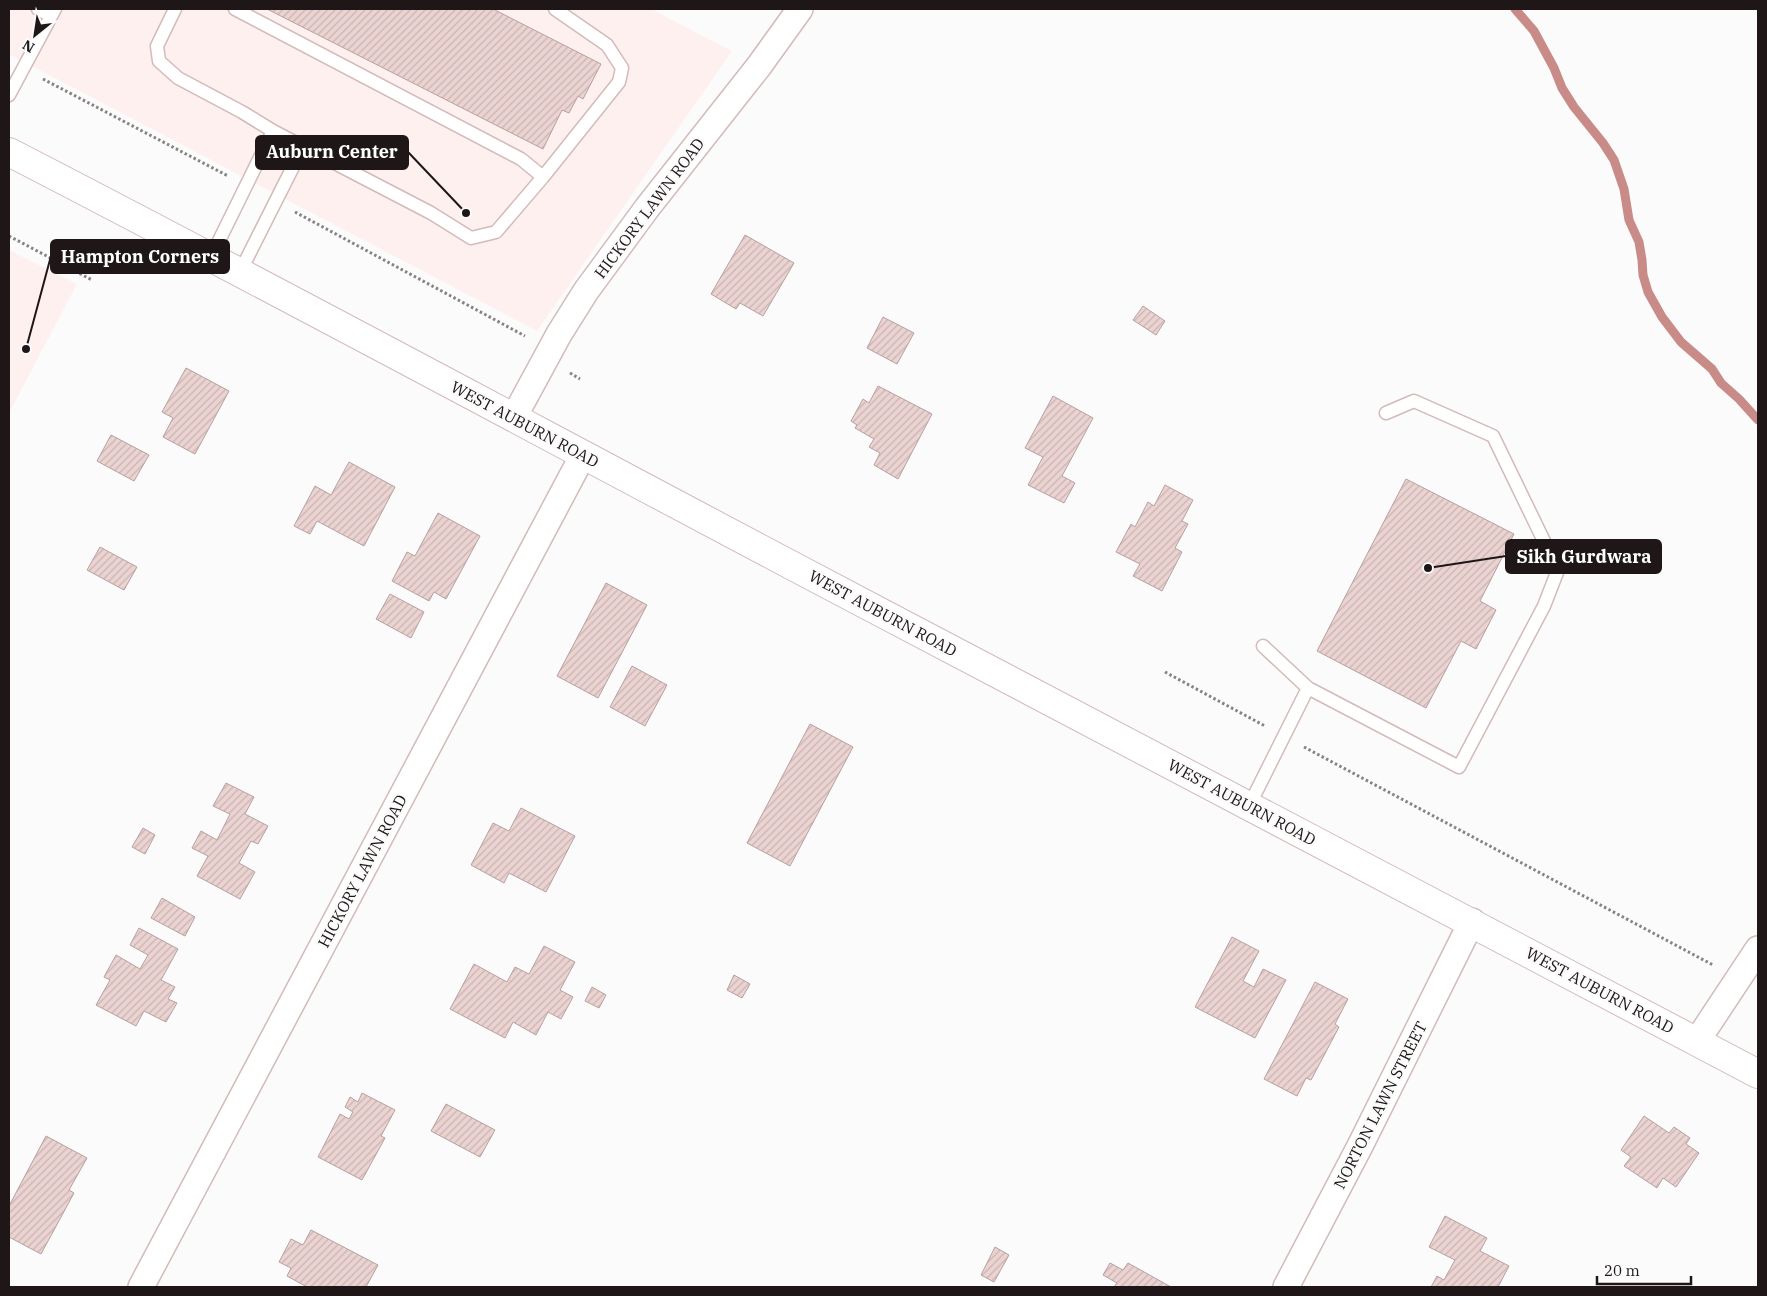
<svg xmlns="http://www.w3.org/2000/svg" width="1767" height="1296" font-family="'IBM Plex Serif',serif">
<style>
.built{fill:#fef0ef}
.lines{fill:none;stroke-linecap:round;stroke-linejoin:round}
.stream{stroke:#c98b87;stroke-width:9}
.building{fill:url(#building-hatch);stroke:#b7a09f}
.lane-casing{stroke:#d2bbb9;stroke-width:15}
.street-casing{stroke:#d2bbb9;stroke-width:28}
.secondary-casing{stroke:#d2bbb9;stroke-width:30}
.path{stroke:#878383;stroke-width:3;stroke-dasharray:2.5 2.5;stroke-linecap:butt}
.lane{stroke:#fff;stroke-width:12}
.street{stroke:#fff;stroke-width:25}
.secondary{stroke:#fff;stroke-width:28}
.labels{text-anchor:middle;stroke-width:5;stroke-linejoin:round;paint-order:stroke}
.street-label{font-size:16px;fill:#1f1717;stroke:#fbfbfb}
.leader{fill:none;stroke:#1f1717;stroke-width:2}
.callout-dot{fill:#1f1717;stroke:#fbfbfb;stroke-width:2}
.callout{fill:#1f1717;stroke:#1f1717;stroke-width:2}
.callout-label{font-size:18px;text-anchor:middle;font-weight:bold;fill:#fff}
</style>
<defs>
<pattern id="building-hatch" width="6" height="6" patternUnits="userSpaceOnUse" patternTransform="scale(1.25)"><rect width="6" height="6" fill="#ebd3d1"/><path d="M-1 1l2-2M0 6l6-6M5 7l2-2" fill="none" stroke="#c9b4b3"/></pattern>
</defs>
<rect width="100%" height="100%" fill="#fbfbfb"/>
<!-- built -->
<path class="built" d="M9,9h642l81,42 -195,280 -528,-277z
M9,250l68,34 -68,129z"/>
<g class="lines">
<!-- stream -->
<path class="stream" d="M1515,9l19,22 20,37 8,20 12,19 29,36 11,17 10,29 5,31 10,22 3,18 1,15 5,17 14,25 19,25 31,27 9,14 18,16 19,21"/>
</g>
<!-- building -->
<path class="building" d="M267,9h226l108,55 -18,35 -5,-3 -9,17 -7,-3 -19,39z
M745,235l49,28 -31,53 -23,-13 -4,6 -25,-15z
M1143,306l22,15 -9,14 -23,-15z
M883,317l31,16 -17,31 -30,-16z
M186,368l43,23 -34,63 -32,-17 10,-19 -11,-6z
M878,386l54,28 -34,65 -24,-14 6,-12 -11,-6 5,-8 -19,-11 2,-3 -6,-4 12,-22 6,4z
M1053,396l40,22 -31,58 13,7 -11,20 -36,-18 15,-28 -18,-9z
M111,435l38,20 -15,26 -37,-20z
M349,462l46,25 -31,59 -47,-25 -7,13 -16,-8 21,-40 16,9z
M1406,479l108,55 -34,67 16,9 -20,39 -15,-8 -35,67 -109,-57z
M1165,485l28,15 -11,21 6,3 -13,24 7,4 -20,39 -29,-15 7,-12 -24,-12 15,-28 4,3 13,-25 6,4z
M438,513l42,23 -34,63 -12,-7 -5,9 -37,-20 15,-29 8,4z
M100,547l37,20 -13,23 -37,-20z
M606,583l41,22 -49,93 -41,-22z
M390,594l34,18 -13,26 -35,-19z
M632,666l35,19 -22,41 -35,-19z
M810,724l43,23 -63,119 -43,-23z
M226,783l28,14 -9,17 23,12 -10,18 -7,-3 -12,22 16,9 -15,27 -43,-23 11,-20 -16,-8 9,-17 16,9 13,-26 -17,-8z
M521,808l54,28 -29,56 -37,-19 -5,10 -33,-18 22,-42 16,8z
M143,828l12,7 -10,19 -13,-7z
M162,898l33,19 -10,19 -34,-18z
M139,928l39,21 -17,31 14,7 -7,12 9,4 -11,19 -22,-11 -8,15 -40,-21 14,-25 -6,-3 12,-22 24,14 8,-14 -18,-10z
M1232,937l27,14 -16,30 11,6 9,-18 23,11 -31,58 -60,-31z
M544,946l31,16 -15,28 13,7 -12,22 -13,-7 -12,23 -23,-13 -8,16 -55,-29 24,-45 33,18 8,-15 14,7z
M734,975l16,9 -8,14 -15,-8z
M1315,982l33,17 -13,25 4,3 -28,53 -5,-2 -9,18 -33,-17z
M592,987l14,8 -7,13 -14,-7z
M362,1093l33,17 -14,26 4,2 -23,42 -44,-23 22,-43 9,5 4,-7 -8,-5 5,-10 8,5z
M446,1104l49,26 -15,27 -49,-26z
M1644,1116l25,17 5,-6 16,11 -4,6 13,9 -23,34 -13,-9 -6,10 -33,-22 7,-9 -10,-7z
M46,1136l41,22 -18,32 5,3 -33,61 -32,-17v-31z
M1445,1216l42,22 -7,13 29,15 -11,21h-67l6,-11 7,4 11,-20 -26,-13z
M311,1230l67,35 -12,22h-59l-20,-11 4,-8 -12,-6 12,-23 12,6z
M995,1247l14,8 -15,27 -13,-7z
M1110,1263l13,7 5,-7 43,24h-57l3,-4 -14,-8z"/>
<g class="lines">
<defs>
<path id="lane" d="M38,9l13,7
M175,9l-18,37 2,15 19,17 64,34 31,19 158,82 40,25 25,-6 47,-55 -22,-18 -286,-150
M9,95l46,-86
M543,177l76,-95 3,-14 -15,-23 -52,-36
M211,257l62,-126
M240,272l63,-125
M1263,646l45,42
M1249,806l59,-118 151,79 85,-161 14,-36 -65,-134 -79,-35 -28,12"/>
<path id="street" d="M514,417l45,-83 27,-43 61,-83 112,-142 41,-57
M1697,1041l61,-92
M141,1287l442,-832
M1286,1287l74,-141 112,-225"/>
<path id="secondary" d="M9,152c262,135 521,275 782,413 322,170 645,338 967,509"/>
</defs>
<!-- lane casing -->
<use href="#lane" class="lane-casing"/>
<!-- street casing -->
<use href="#street" class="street-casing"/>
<!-- secondary casing -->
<use href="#secondary" class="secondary-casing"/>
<!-- path -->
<path class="path" d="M43,79l185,97
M295,212l230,124
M9,236l83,44
M570,373l10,6
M1165,672l100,54
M1304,747l409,218"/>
<!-- lane -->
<use href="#lane" class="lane"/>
<!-- street -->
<use href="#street" class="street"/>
<!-- secondary -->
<use href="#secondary" class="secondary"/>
</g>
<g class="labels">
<!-- street labels -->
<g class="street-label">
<text transform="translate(649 208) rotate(-53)" y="6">HICKORY LAWN ROAD</text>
<text transform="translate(525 424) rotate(28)" y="6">WEST AUBURN ROAD</text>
<text transform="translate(883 613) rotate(28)" y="6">WEST AUBURN ROAD</text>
<text transform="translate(1242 802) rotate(28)" y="6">WEST AUBURN ROAD</text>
<text transform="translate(362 871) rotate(-62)" y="6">HICKORY LAWN ROAD</text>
<text transform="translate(1600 990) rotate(28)" y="6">WEST AUBURN ROAD</text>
<text transform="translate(1380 1105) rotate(-63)" y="6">NORTON LAWN STREET</text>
</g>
</g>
<!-- callouts -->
<path class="leader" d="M466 213L408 152M26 349L51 256M1428 568L1506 556"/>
<g class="callout-dot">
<circle cx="466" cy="213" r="5"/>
<circle cx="26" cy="349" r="5"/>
<circle cx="1428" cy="568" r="5"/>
</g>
<g class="callout">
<rect x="256" y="136" width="152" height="33" rx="5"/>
<rect x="51" y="240" width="178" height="33" rx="5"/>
<rect x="1506" y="540" width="155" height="33" rx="5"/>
</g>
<g class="callout-label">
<text x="332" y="158">Auburn Center</text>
<text x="140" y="263">Hampton Corners</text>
<text x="1584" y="563">Sikh Gurdwara</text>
</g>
<!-- border -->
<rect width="1767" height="1296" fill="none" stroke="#1f1717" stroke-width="20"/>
<!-- north arrow -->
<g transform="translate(35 35) rotate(210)" stroke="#fbfbfb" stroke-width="4" paint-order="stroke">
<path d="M0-4L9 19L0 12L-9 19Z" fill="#1f1717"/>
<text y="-8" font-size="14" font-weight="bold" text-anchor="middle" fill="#1f1717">N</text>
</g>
<!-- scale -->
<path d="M1597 1276v8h94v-8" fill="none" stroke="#1f1717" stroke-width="2.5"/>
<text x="1604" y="1276" font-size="15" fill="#1f1717" stroke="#fbfbfb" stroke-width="4" paint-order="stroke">20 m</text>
</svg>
